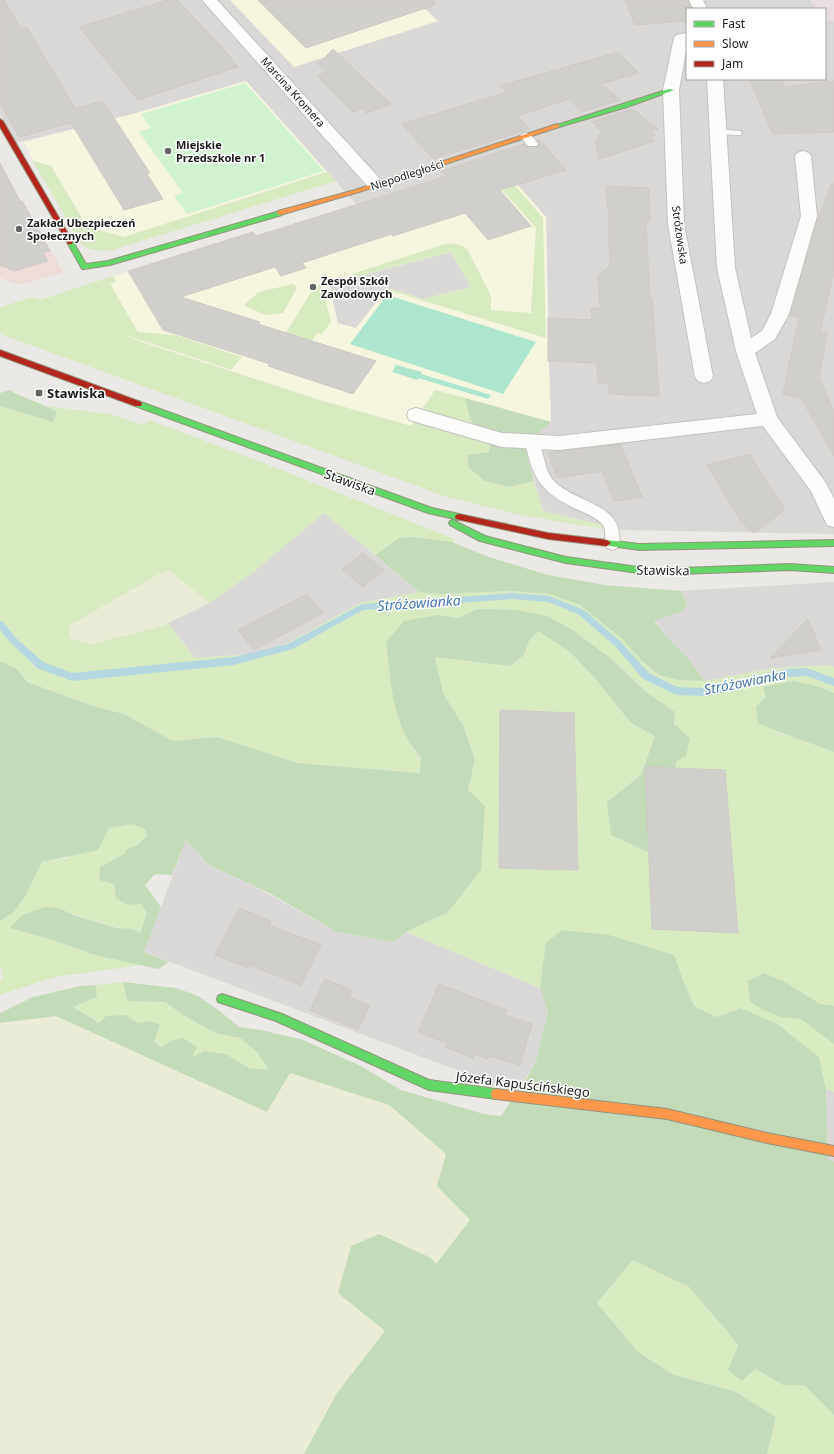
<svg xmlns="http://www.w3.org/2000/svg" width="834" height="1454" font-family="'Noto Sans',sans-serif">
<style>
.residential{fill:#dad8d6;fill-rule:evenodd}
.commercial{fill:#eedcd9}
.industrial{fill:#e9dde4}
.education{fill:#f6f5df}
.religious{fill:#d9d8d6}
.farmland{fill:#ebecd7}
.grass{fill:#d7eac2}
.forest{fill:#c4dbb9}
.park{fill:#d1f3d1}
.pitch{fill:#aee5ce}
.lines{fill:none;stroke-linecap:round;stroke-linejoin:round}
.stream{fill:#b6d7e0;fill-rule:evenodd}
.building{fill:#d1cfcc;stroke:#cecac6}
.lane-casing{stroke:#c3c2c1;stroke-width:2}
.street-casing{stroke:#c3c2c1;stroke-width:2}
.fast-casing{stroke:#93957c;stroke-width:2}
.slow-casing{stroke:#93957c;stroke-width:2}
.jam-casing{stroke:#93957c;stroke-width:2}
.lane{fill:#fcfcfb;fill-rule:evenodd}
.street{fill:#fcfcfb;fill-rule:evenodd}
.fast{fill:#63d668;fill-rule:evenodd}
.slow{fill:#ff974d;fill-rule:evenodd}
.jam{fill:#b3261e;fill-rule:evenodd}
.poi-dot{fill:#646462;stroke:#fff;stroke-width:1.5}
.labels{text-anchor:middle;stroke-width:3;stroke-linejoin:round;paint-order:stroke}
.far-street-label{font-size:11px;fill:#1c1c1c;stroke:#fff}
.far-poi-label{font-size:11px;font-weight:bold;fill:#1c1c1c;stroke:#fff;text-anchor:start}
.poi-label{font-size:13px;font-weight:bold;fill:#1c1c1c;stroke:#fff;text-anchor:start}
.street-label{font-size:13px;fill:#1c1c1c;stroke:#fff}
.water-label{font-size:14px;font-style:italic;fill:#4679af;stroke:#fff}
</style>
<rect width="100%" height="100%" fill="#ebe9e5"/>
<!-- residential -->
<path class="residential" d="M0,0h834v534l-210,-4 -81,-19 -18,-65 26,-24 -3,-83 1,-4 -3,-117 -86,-46 -104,32 -110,-123 -113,33 -117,29 -16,-29zM687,9h138v70h-138z
M324,513l95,79 -59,11 -72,40 -35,11 -58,4 -27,-35 42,-20z
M834,582v85l-4,-2 -56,3 -69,13 -19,-25 -17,-17 -15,-19 26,-8 8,-6 -7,-15z
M186,840l23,25 52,25 76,42 56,10 13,-10 134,56 8,24 -12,49 -19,32 -373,-141z
M826,1089l8,3v69l-6,-1z"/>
<!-- commercial -->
<path class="commercial" d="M23,201l40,71 -43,13 -20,-7v-71z"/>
<!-- industrial -->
<path class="industrial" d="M810,0h24v21h-8l-1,-12h-8z"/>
<!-- education -->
<path class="education" d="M230,0h186l22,21 -144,46z
M246,81l81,91 -203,65 -37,-10 -36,-61 -18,-5 -9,-19 109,-28z
M502,167l44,50 2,122 3,83 -115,-32 -25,36 -95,-27 -194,-64 -94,-27 1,-5 224,-71 3,4 22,-7 8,11 31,-16 -5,-6 148,-46z"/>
<!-- religious -->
<path class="religious" d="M193,0h10l153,162 -15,-2z
M517,47l19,16 -31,11 -19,-16z
M451,252l20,35 -48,12 -30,-10 -7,1 -30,38 -18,-5 -9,-39z"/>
<!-- farmland -->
<path class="farmland" d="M169,570l41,33 -53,25 -66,16 -22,-7 1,-12 89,-51z
M56,1016l211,96 23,-39 99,32 57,49 -9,32 33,34 -133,173 -33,61h-304v-431z"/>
<!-- grass -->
<path class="grass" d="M33,161l18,5 36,61 37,10 203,-65 9,9 -224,69c-13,1 -24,2 -33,-9z
M501,170l42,48 3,120 -158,-48 5,-1 30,10 48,-12 -20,-35 -97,25 -2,-3 90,-29c10,-2 16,-2 25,4l24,47v14l40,3 5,-85 -48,-54z
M113,276l3,6 -6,2 28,48 37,3 67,22 -11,13 -109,-36 22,9 172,56 95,27 24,-36 30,8 5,21 20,25 -1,8 -22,4 2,12 16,13 24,6 25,-6 9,30 59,14 2,4 -88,-15 -69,-17 -447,-163v-25l4,-3 28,-9 8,3z
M293,284l4,4 -14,25 -18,2 -21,-10 15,-13z
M321,284l10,38 -9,12 -5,-1 -5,8 -26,-8 28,-46z
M0,406l53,16 4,-10 -10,-6 63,8 34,11 5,-5 110,41 196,78 -3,3 -39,-5 -14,1 -24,17 -51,-42 -69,58 -45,32 -41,-33 -10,4 -89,51 -1,13 22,6 66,-16 11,-5 27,35 58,-4 35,-11 72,-40 59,-11 21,2 72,-3 37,3 31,11 41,33 20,22 18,15 19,5 27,1 69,-13 56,-3 4,2v26l-14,-6h-57l16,46 25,7 30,12v340l-8,-3 -7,-32 -78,-49 -24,9 -23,-11 -10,-23 -142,-5 -2,10 -134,-56 42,-20 20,-122 7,-32 -12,-33 -20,-32 -8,-36 75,9 14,-11 5,-14 9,-11 32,22 24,25 37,46 24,13 -14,39 -34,27 107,30 16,-4 -55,-49v-67l-29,-20 -37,-35 -35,-26 -26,-15 -71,-7 -19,9 -19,-3 -28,132 10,10 -1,16 -122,-10 -81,-26 -44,4 -49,-27 -31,-8 -66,-24 -10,-13 -17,-8z
M132,824l14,6 2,6 -11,9 -10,5 -3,4 -24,13 -1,13 15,4 13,21 14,-1 6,9 -7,20c-8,-4 -15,-3 -24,-6 -20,-5 -39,-11 -57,-19l-49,20 43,12 42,15 47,10 -87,12 -55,18v-14l3,-3 -3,-12v-45l14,-9 12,-17 16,-33 25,-4 42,-30z
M123,982l4,19 38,1 18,13 32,18 25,5 17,14 12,18 -20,-2 -23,-14 -22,-3 -13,7 -18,-18 -12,7 -7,-5 -16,-19 -14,-8 -24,8 -28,-16 25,-10 -1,-12z
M633,1260l56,27 38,44 28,38 22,13 27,3 30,30v39h-67l9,-37 -42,-26 -60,-16 -36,-23 -41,-49z"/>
<!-- forest -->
<path class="forest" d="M9,390c16,9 33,13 48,22l-4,10 -53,-16v-13z
M465,398l86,24 -26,24 9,35 -25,6 -24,-6 -16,-13 -2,-13 22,-3 1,-7 -20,-26z
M413,537l39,5 37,15 59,18 57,10 76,6 7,15 -8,6 -26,9 15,18 17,17 19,25 -27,-1 -19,-5 -18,-15 -20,-22 -41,-33 -31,-11 -37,-3 -72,3 -21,-2 -44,-37 24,-17z
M477,609l39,1 32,6 26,15 35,26 37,35 29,20 -1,12 16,14 -4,18 -10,6 -1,17 39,29 17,20 -62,14 -21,10 -37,-17 -4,-33 34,-27 14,-39 -24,-13 -37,-46 -24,-25 -32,-21 -9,10 -5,14 -14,11 -75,-9 8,36 20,32 12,34 -7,31 17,16 -4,64 -33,42 -42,20 -13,10 -56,-10 -68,-39 -60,-28 -23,-25 -14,35 -17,-1 -10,11 16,22 -17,45 25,10 -11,7 -63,-14 -42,-15 -43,-12 11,-12 23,-9 15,1 17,8 41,12 16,1 7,4 7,-20 -6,-9 -14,1 -11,-7 -2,-14 -15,-4 1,-13 24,-13 2,-4 11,-5 10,-9 -1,-6 -14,-6 -23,4 -11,22 -56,12 -16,33 -12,17 -14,9v-260l17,8 10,13 66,24 31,8 49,27 44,-4 81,26 122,10 1,-16c-29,-29 -30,-77 -35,-115l18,-21 35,-6 19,3z
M794,681l26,6 14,6v59c-25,-10 -51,-18 -76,-29l-2,-16 10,-10 -3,-10z
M562,930l47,5 65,20 10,28 10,23 23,11 24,-9 36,16 42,33 7,32 2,71 6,1v254l-30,-30h-21l-28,-16 -13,12 -14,-11 10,-24 -11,-15 -38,-44 -56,-27 -36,43 41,49 36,23 60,16 42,26 -9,37h-463l33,-61 48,-62 -47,-38 13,-47 28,-12 52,24 5,6 34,-44 -33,-34 9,-32 -57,-49 -99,-32 -23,39 -211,-96 -56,7v-10l33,-16 47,-11 16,-1 1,12 -24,10 26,16 7,-7 19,-1 13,8 12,-2 10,4 -6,17 7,5 12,-7 10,-2 14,9 -5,10 12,-6 22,3 23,14 20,2 -12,-18 -17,-14 -25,-5 -32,-18 -18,-13 -38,-1 -4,-19 53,6 22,8 23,16 18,15 22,3 42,10 58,26 40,24 83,24 17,2 27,-40 8,-15 12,-49 -8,-24 6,-45z
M764,973l21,9 35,22 14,2v38l-33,-25 -21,-2 -18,-8 -12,-8 -2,-20z"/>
<!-- park -->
<path class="park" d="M245,83l79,88 -137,43 -13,-18 9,-3 -44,-61 12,-4 -10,-14z"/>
<!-- pitch -->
<path class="pitch" d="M387,295l149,47 -33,52 -153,-50z
M396,365l26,7 -1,2 70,21 -3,4 -70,-21 -1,2 -25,-8z"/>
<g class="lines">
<!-- stream -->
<path class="stream" d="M512,593l37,3 35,14 37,32 28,31 28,14 26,1 32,-6 51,-13 21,-1 27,10v8l-27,-10 -21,1 -51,13 -32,6 -27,-1 -33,-16 -28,-33 -37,-32 -30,-12 -36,-3 -149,11 -70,39 -59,16 -162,16 -35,-13 -27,-26 -10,-12v-9l3,1 13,16 27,24 29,11 162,-16 54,-13 74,-40z"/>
</g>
<!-- building -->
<path class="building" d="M0,0h4l17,29 6,-2 48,81 28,-7 47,72 -3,1 16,25 -39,11 -53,-87 -52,14 -19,-34z
M168,0h9l45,47 16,20 -100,33 -59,-73z
M258,0h176l1,5 -129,43z
M625,0h63l3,9h-4v12l-52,4z
M333,49l44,42 14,13 -25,9 -4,-5 -9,4 -36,-36 9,-4 -8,-8z
M618,52l21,21 -38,11 19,16 -38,12 -13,-13 -51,17 11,13 -96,30 -31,-35 105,-32 -7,-6z
M749,79h32l3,8 50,-6v51l-61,2z
M632,109l26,20 -7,2 4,4 -5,2 4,4 -55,18 -3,-17 5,-11 -9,-9z
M539,139l27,31 -66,20 31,36 -43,14 -23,-27 -72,23 -1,-2 -90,29 4,5 -25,8 -6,-9 -94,30 79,25 -2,2 118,37 -23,33 -85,-28 2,-2 -107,-34 -35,-59 125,-39 3,4 191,-60 -5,-5 82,-27 4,4h8l4,-4 -3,-4z
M0,163l20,38h2l28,50 -7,2 5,8 -34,10 -14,-6z
M831,184h3v89l-14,58 7,2 -8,45 15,33v45l-33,-58 -18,-4 16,-77 -9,-2 27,-92z
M606,186l43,2 1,33h-4l4,77h2l7,98 -50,-2 -1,-11h-10l-1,-20 -49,-2v-43l44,2 -1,-12h9l-2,-33 12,-9 -2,-48 2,2 -3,-17z
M620,444l22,53 -28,4 -12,-30 -45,7 -9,-25z
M750,454l35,56 -31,23 -13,-11 -34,-57z
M363,553l21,17 -21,17 -21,-18z
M307,594l16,19 -69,37 -16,-20z
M808,619l13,31 -51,8z
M500,710l74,3 4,157 -79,-2z
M645,767l80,3 13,163 -86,-4z
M239,908l32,13 -2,4 52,20 -20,40 -52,-20 -1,3 -33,-13z
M325,979l27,11 -3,7 21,8 -12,25 -48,-20z
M439,984l68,26 -2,5 27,9 -12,41 -31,-9 -1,3 -13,-5 -2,4 -28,-11 2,-4 -29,-11z"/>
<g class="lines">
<defs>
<path id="lane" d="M717,129l23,2 2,2 -2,2 -27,-1 -2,-2 2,-2z
M526,133c6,1 8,6 12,11l-2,2h-8l-8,-10 2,-2z
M532,437l5,1c8,14 6,31 17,43 17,19 63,23 65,52 1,5 1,10 -2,15l-5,2 -5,-2c-4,-7 1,-17 -5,-24 -6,-7 -17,-11 -26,-15 -35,-17 -43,-30 -51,-67l2,-4z"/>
<path id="street" d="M202,0h15l165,181 2,4 -2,4 -6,1 -6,-1z
M689,0h14l4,9h-14z
M687,33v12l-8,45 5,134 29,153 -3,4 -6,2 -6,-2 -3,-4 -27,-153 -5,-134 11,-52 2,-3z
M707,79h16l12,189 16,70 11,-7 9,-17 30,-98 -6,-60 2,-3 6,-2 6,2 2,3 6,60 -28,98 -14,25 -20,14 22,64 49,66 8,16v28l-7,-2 -16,-34 -48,-65 -204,24 -57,-3 -93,-27 -2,-5 2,-5 7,-2 86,25 57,3 198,-22 -21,-63 -19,-83z"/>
<path id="fast" d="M669,89l5,1 -47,17 -68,20 -5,-1z
M280,211l3,2 -1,2 -172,50 -26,4h-2l-15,-27 1,-2h4l14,24 22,-3z
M138,401l294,107 27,6 4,3 -4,3 -31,-7 -293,-107v-4z
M453,520l32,16 81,21 87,12 137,-5 44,3v6l-44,-3 -137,5 -87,-12 -86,-22 -30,-16 -1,-2 1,-2z
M607,540l32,4 195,-4v6l-195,4 -35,-5 -1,-2z
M222,994l60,20 147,66 67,9 4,1 1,4 -1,4 -4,1 -67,-9 -153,-69 -58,-19 -1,-3 1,-3z"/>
<path id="slow" d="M557,124l3,2 -1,1 -200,65 -79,23 -3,-2 1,-2 77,-21z
M496,1089l171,20 100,24 67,13v10l-67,-13 -100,-24 -171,-20 -4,-1 -1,-4 1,-4z"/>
<path id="jam" d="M0,119l3,2 70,121 -1,2h-4l-1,-2 -67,-115z
M0,350l141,52 1,2 -1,2h-6l-135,-50z
M459,514l89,19 59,7 4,3 -4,3 -59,-7 -92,-20 -1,-2 1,-2z"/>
</defs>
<!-- lane casing -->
<use href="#lane" class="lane-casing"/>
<!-- street casing -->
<use href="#street" class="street-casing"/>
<!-- fast casing -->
<use href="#fast" class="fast-casing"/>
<!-- slow casing -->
<use href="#slow" class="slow-casing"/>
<!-- jam casing -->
<use href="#jam" class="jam-casing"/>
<!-- lane -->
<use href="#lane" class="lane"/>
<!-- street -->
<use href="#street" class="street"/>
<!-- fast -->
<use href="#fast" class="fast"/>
<!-- slow -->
<use href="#slow" class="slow"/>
<!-- jam -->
<use href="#jam" class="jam"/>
</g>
<!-- markers -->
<g class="poi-dot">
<circle cx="168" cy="151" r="4"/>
<circle cx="19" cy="229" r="4"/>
<circle cx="313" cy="287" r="4"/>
<rect x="35" y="389" width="8" height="8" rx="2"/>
</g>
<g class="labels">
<!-- far-street labels -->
<g class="far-street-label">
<text transform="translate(293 92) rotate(48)" y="4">Marcina Kromera</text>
<text transform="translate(407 175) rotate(-18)" y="4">Niepodległości</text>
<text transform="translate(680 235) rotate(82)" y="4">Stróżowska</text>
</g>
<!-- far-poi labels -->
<g class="far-poi-label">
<text x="176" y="149">Miejskie<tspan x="176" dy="13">Przedszkole nr 1</tspan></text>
<text x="27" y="227">Zakład Ubezpieczeń<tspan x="27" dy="13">Społecznych</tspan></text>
<text x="321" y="285">Zespół Szkół<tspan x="321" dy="13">Zawodowych</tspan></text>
</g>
<!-- poi labels -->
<g class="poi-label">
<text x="47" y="398">Stawiska</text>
</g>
<!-- street labels -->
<g class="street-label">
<text transform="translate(350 482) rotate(20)" y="5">Stawiska</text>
<text transform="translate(663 570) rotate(1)" y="5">Stawiska</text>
<text transform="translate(523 1084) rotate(7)" y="5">Józefa Kapuścińskiego</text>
</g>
<!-- water labels -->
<g class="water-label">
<text transform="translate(419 603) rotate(-4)" y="5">Stróżowianka</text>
<text transform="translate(745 682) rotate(-11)" y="5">Stróżowianka</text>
</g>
</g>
<!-- legend -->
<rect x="686" y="8" width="140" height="72" fill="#ffffff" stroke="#a4a4a4"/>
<rect x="694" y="21" width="20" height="6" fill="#63d668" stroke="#a4a4a4"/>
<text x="722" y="28" font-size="12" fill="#1c1c1c">Fast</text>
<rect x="694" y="41" width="20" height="6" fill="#ff974d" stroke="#a4a4a4"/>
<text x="722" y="48" font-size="12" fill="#1c1c1c">Slow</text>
<rect x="694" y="61" width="20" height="6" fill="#b3261e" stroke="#a4a4a4"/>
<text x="722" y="68" font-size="12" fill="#1c1c1c">Jam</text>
</svg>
